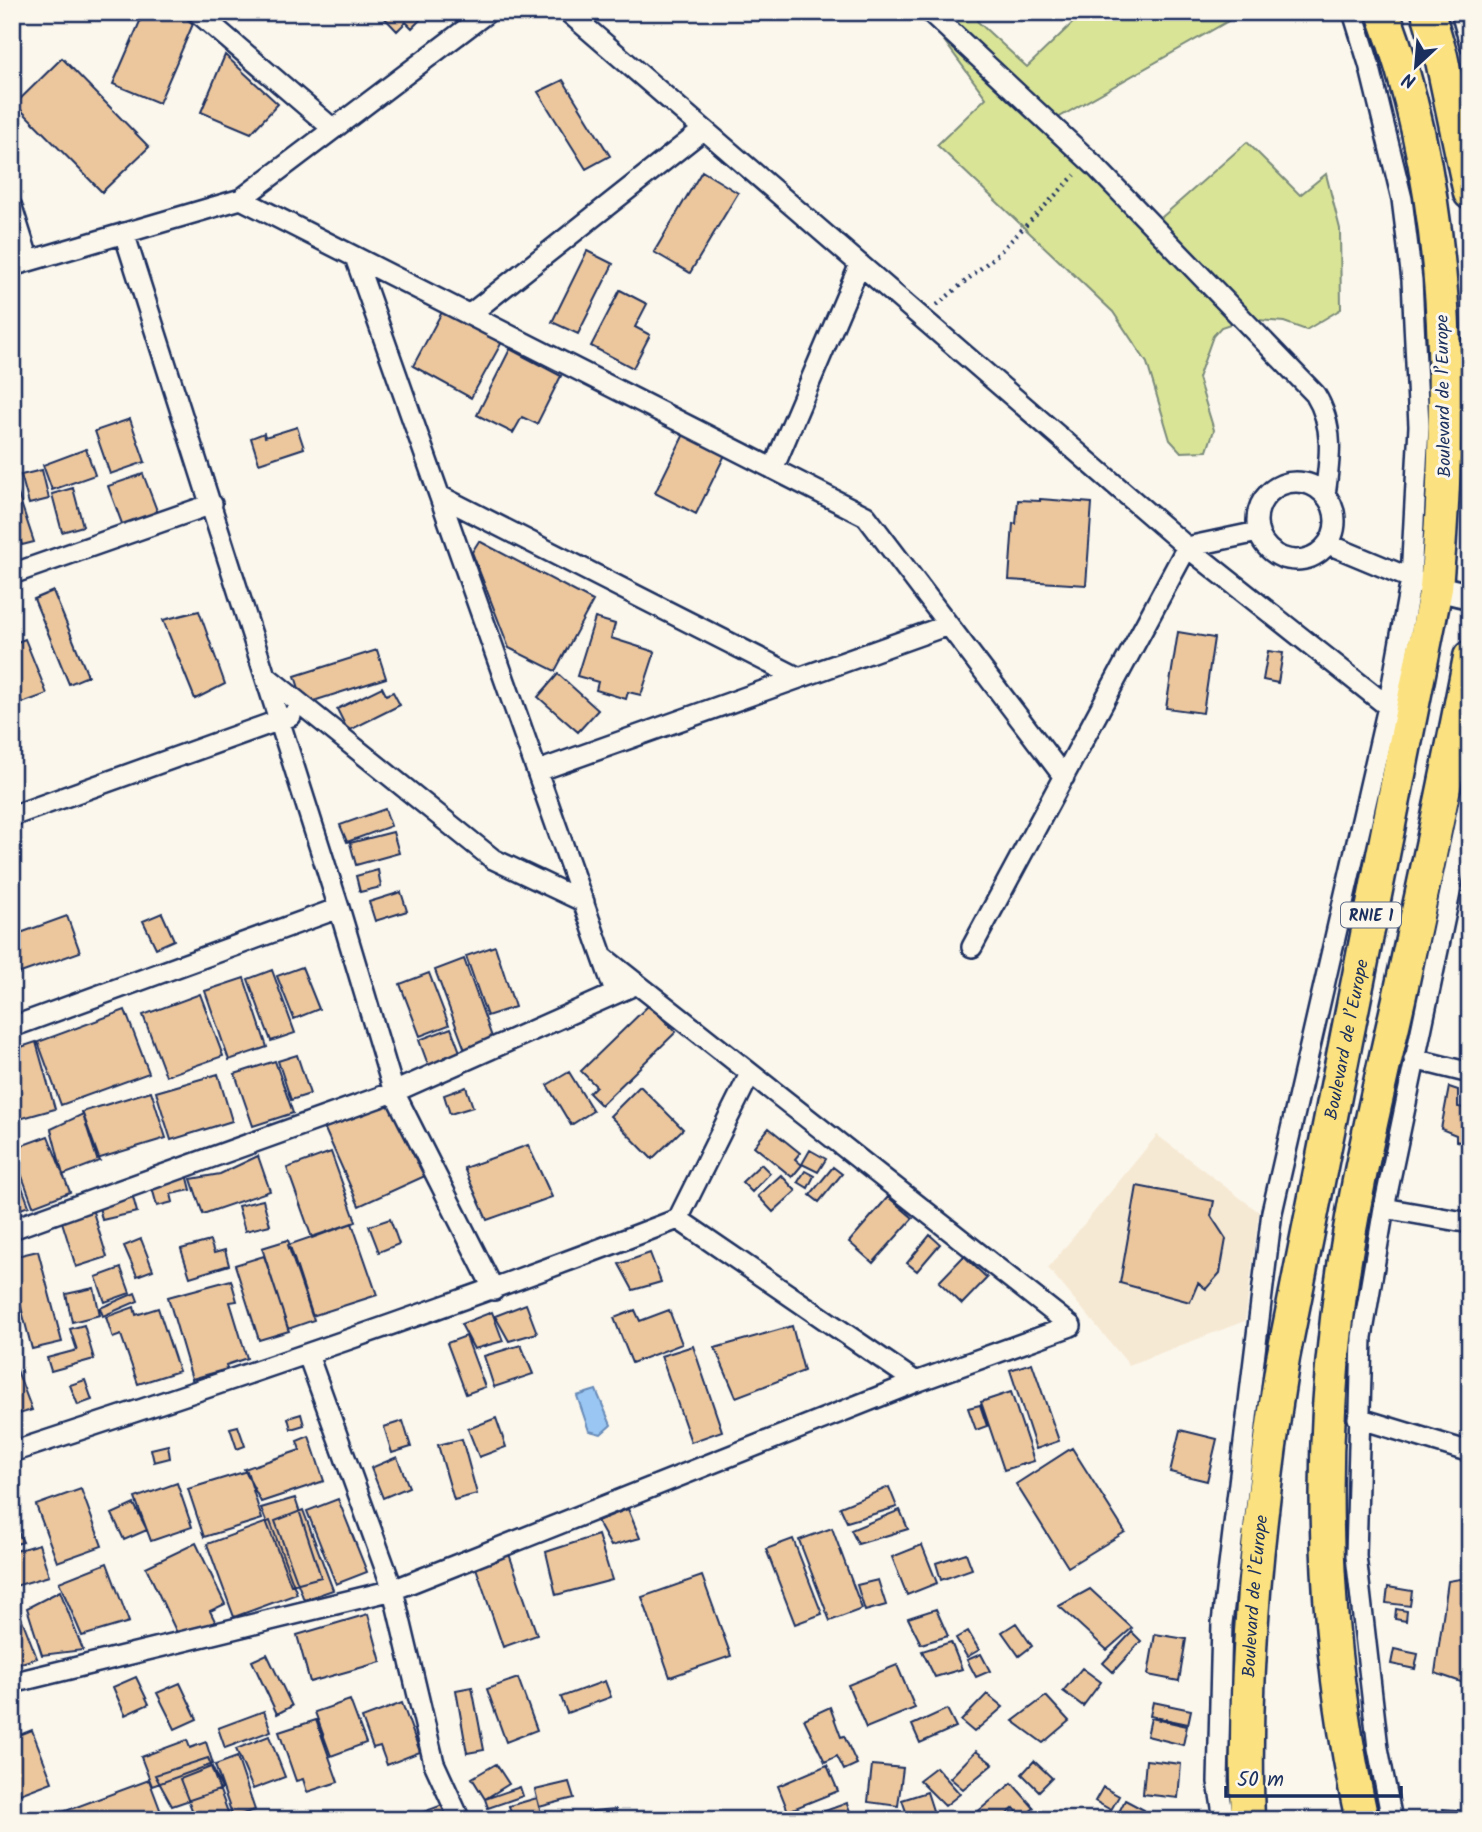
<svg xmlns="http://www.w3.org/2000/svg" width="1482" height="1832" font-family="Kalam,sans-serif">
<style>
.built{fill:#f6e9d4}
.green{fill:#d9e497;stroke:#7a8a7a;stroke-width:2}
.water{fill:#99c6f3;stroke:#678ab7;stroke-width:2}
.building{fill:#ecc79d;stroke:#1b2f5e;stroke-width:2}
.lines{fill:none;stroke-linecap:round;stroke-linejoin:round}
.minor-casing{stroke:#1b2f5e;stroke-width:24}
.tertiary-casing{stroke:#1b2f5e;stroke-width:30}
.trunk-casing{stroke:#1b2f5e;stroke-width:37}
.path{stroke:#1b2f5e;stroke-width:4.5;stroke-dasharray:2 5;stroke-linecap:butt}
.minor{stroke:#fbf7ec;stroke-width:19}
.tertiary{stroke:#fbf7ec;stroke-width:24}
.trunk{stroke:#fbe180;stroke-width:32}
.labels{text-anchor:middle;stroke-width:6;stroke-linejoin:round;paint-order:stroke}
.shield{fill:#fbf7ec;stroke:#5e6b89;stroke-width:2}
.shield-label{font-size:16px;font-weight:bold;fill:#1b2f5e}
.street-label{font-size:18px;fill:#1b2f5e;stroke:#fbf7ec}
</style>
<rect width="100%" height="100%" fill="#fbf7ec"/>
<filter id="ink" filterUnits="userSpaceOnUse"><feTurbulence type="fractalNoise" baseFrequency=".0143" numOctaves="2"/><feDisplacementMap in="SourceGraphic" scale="14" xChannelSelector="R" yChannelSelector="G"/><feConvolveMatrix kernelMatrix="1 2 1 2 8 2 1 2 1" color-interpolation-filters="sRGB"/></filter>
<g filter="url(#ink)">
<!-- built -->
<path class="built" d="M1157,1135l102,77 -14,109 -116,44 -81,-97z"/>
<!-- green -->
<path class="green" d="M923,12h62l-8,9 50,46 57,-55h160l-200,114 109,99 94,-83 53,53 26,-21 14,55 1,80 -35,21 -22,-8 -39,-3 -24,8 -8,9 -15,42 16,52 -7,21 -26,1 -11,-12 -23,-77 -34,-51 -176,-167 49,-47z"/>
<!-- water -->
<path class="water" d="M596,1390l15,35 -10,9 -12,-3 -12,-35z"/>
<!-- building -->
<path class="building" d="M144,12h34l15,12 -34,79 -46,-19z
M379,12h49l-16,16 -6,-6 -9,9z
M225,55l53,49 -27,29 -50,-21z
M62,58l87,89 -47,45 -87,-88z
M563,80l47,76 -24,13 -48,-77z
M702,171l36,22 -48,80 -36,-21z
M587,251l26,13 -35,70 -26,-12z
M620,290l27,14 -12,23 15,8 -17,33 -42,-22z
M443,310l59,32 -31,56 -58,-32z
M510,349l51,27 -24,48 -15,-7 -9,16 -36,-18z
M130,419l15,43 -35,12 -15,-43z
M297,427l7,21 -45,15 -8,-25 13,-5 1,4z
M684,434l41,21 -29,59 -41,-21z
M86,449l9,26 -43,15 -9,-25z
M42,470l7,29 -20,5 -8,-29z
M143,474l16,42 -35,13 -16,-43z
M12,476l22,66 -12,3 -10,-29z
M73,488l10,38 -21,6 -10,-38z
M1040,499l52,4 -6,82 -77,-5 4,-57 3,1 2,-24 22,1z
M479,541l114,60 -38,70 -46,-23 -37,-96z
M53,591l35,85 -19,8 -35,-85z
M199,611l26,73 -30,15 -32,-79z
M595,618l20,6 -4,14 44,14 -14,43 -13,-3 -2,7 -30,-9 2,-8 -21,-6z
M1178,632l36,6 -11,75 -37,-5z
M25,639l22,55 -25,9 -10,-23v-36z
M377,650l9,28 -82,26 -9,-28z
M1268,651l15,2 -5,30 -15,-3z
M558,674l40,36 -20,22 -40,-35z
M382,687l4,8 7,-3 7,13 -52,26 -11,-22z
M385,809l6,17 -44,16 -7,-17z
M393,832l6,21 -43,12 -6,-22z
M378,870l3,17 -21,5 -4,-16z
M401,892l6,19 -32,10 -6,-19z
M162,913l12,27 -18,8 -13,-27z
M67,916l13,36 -68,24v-40z
M495,946l20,61 -28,9 -21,-60z
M464,959l29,81 -28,10 -30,-80z
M302,967l17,42 -25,10 -17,-43z
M272,970l23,63 -24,8 -23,-62z
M429,973l20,52 -29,11 -20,-52z
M244,978l23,69 -38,13 -24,-69z
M200,994l23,62 -57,20 -23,-61z
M649,1005l27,27 -75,73 -12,-12 7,-7 -15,-15z
M125,1010l24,63 -88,32 -23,-63z
M451,1028l9,24 -15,5 3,6 -18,7 -11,-30z
M36,1042l19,67 -43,12v-71z
M297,1055l13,39 -19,6 -13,-39z
M275,1061l18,52 -40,13 -18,-52z
M569,1072l24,39 -22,14 -24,-40z
M218,1074l14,47 -61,19 -15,-48z
M640,1086l43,43 -31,30 -42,-43z
M466,1087l7,20 -23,7 -6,-19z
M1449,1087l9,3v17l12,2v36l-14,-4v-6l-15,-6z
M151,1091l15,47 -69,21 -15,-47z
M390,1098l35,78 -66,30 -35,-79z
M83,1114l17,47 -37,14 -12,-46z
M769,1128l31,25 -5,6 7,6 -10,12 -38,-31z
M48,1136l22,56 -37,14 -21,-57z
M528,1145l24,52 -65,23 -23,-52z
M810,1150l16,9 -8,13 -16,-8z
M331,1152l25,70 -44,16 -25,-70z
M258,1156l12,35 -67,23 -12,-35 29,-5z
M12,1160l17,46 -17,6z
M761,1164l9,9 -18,19 -10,-10z
M833,1167l9,7 -23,28 -9,-7z
M805,1171l9,5 -6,12 -10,-6z
M187,1174l4,16 -20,4 2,8 -16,4 -7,-26z
M781,1175l15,16 -23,21 -15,-16z
M1137,1186l77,15 -3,15 15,23 -6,34 -14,16 -8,-6 -8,19 -70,-19z
M131,1190l6,22 -35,8 -5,-22z
M888,1197l25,21 -40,45 -24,-21z
M89,1199l18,58 -31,10 -18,-58z
M263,1200l7,25 -25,6 -7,-25z
M390,1219l9,25 -20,8 -10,-26z
M352,1223l25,72 -65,21 -24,-71z
M930,1235l10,9 -23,27 -10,-8z
M141,1239l12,31 -16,6 -13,-30z
M288,1240l26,80 -26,9 -26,-81z
M210,1241l4,12 11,-3 4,15 -39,12 -9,-28z
M38,1251l24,91 -30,7 -20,-76v-16z
M650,1253l11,29 -28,8 -14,-26z
M264,1256l25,75 -30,9 -24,-75z
M964,1256l23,22 -25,26 -23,-22z
M121,1268l9,25 -25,9 -9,-25z
M231,1280l6,21 -7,1 17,56 -21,7 1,4 -35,10 -24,-82z
M94,1288l6,27 -28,7 -6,-28z
M135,1293l3,8 -35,15 -3,-8z
M526,1304l11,29 -28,8 -14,-25z
M134,1307l2,8 22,-7 21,63 -41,13 -17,-49 -8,3 -7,-21z
M635,1310l5,11 29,-11 13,34 -50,19 -18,-45z
M492,1312l11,29 -29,8 -13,-25z
M84,1325l10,34 -43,12 -4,-13 30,-8 -7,-21z
M792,1326l12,45 -68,26 -21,-49z
M466,1336l19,51 -19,7 -19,-51z
M521,1345l12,29 -39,13 -10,-31z
M693,1346l29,85 -31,11 -30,-86z
M12,1357l20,53 -20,6z
M1032,1363l27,78 -23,8 -26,-79z
M85,1380l7,20 -14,5 -8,-20z
M1011,1392l23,69 -30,9 -23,-68z
M980,1405l7,21 -11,4 -8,-22z
M301,1414l3,11 -13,4 -3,-11z
M496,1418l10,29 -27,10 -11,-28z
M403,1421l8,26 -19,6 -8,-26z
M238,1426l7,20 -8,3 -7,-21z
M1180,1430l37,9 -10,42 -37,-9z
M309,1436l15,45 -63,21 -17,-33 56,-19 -3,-9z
M462,1439l15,55 -23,6 -16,-55z
M168,1445l2,13 -16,4 -3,-13z
M1072,1448l53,84 -57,35 -52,-83z
M397,1457l12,30 -26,11 -12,-30z
M247,1471l15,48 -58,18 -16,-48z
M177,1483l15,44 -41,14 -16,-43z
M889,1487l8,20 -50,15 -7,-15z
M81,1489l21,57 -45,16 -21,-57z
M295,1498l26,79 -30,8 -30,-77z
M338,1499l29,73 -31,12 -29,-73z
M134,1504l13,26 -23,10 -12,-26z
M628,1509l12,29 -29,8 -14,-25z
M303,1510l30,80 -29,10 -29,-79z
M900,1510l8,19 -50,15 -7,-14z
M12,1519l11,23 -11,3z
M270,1521l27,73 -63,23 -27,-73z
M832,1528l30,81 -32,12 -31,-81z
M598,1535l14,45 -56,15 -10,-43z
M793,1539l29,75 -27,10 -29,-75z
M196,1543l29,61 -15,7 9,18 -36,17 -37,-79z
M39,1544l10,32 -37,11v-35z
M922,1545l15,38 -30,12 -15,-38z
M507,1548l30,87 -34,12 -30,-88z
M966,1553l6,16 -31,11 -5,-17z
M107,1563l22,59 -47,14 -23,-54z
M702,1576l29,80 -61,21 -28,-80z
M1460,1579l10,3v103l-35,-12 13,-92z
M878,1580l8,25 -21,6 -8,-26z
M1388,1587l24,4 -2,15 -24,-3z
M1090,1589l42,39 -25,22 -48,-44z
M60,1591l23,59 -41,5 -15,-47z
M18,1609l19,49 -25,8v-55z
M936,1609l12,27 -27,8 -13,-26z
M1396,1609l11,2 -1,10 -11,-2z
M368,1614l13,48 -71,20 -13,-47z
M1016,1623l16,23 -13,10 -17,-24z
M968,1631l11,19 -12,7 -11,-19z
M1132,1632l9,9 -28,31 -10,-9z
M1155,1634l31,5 -7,42 -31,-6z
M951,1642l11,27 -27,8 -13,-26z
M1394,1649l24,5 -3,15 -24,-5z
M267,1654l25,52 -15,8 -25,-53z
M981,1654l9,17 -14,6 -9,-17z
M897,1665l18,43 -49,20 -18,-43z
M1082,1668l19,14 -18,24 -20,-15z
M136,1677l13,27 -24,11 -12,-28z
M518,1678l19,52 -31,12 -19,-53z
M605,1681l6,16 -44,16 -6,-16z
M180,1683l17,36 -22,10 -18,-36z
M472,1687l12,63 -17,3 -11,-63z
M987,1694l16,13 -29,25 -13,-11z
M1046,1696l23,25 -26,22 -30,-22z
M350,1700l16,43 -35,13 -16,-44z
M1153,1702l38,8 -3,14 -38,-8z
M402,1703l18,49 -33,13 -7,-19 -7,2 -11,-30z
M830,1707l11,30 3,-1 13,28 -13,6 -7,-14 -12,6 -21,-43z
M947,1709l9,18 -36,16 -8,-18z
M264,1711l7,20 -46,17 -7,-20z
M1151,1718l36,8 -4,19 -36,-9z
M316,1720l22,62 -31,10 -4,-13 -7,2 -17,-49z
M32,1730l20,52 -40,15v-59z
M269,1736l16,41 -32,12 -17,-40z
M187,1740l3,8 16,-6 7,22 -61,22 -11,-29z
M976,1751l17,13 -30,25 -13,-11z
M237,1757l18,53 -22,7 -18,-52z
M208,1758l14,31 -50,17 -17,-31z
M1146,1760l35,4 -3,34 -35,-4z
M1034,1761l18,17 -13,13 -17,-17z
M496,1764l13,20 -24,15 -13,-21z
M827,1765l11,26 -50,20 -10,-25z
M872,1765l31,3 -5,38 -30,-4z
M211,1767l18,48 -13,5h-20l-16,-41z
M936,1767l24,27 -15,12 -26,-26z
M149,1780l15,40h-101l-3,-7z
M569,1782l5,16 -35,9 -4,-17z
M1012,1783l22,25 -12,10 -8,-10 -14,12h-18l-6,-7z
M520,1787l3,9 -35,12 -3,-9z
M1103,1787l16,9 -8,14 -16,-9z
M927,1792l9,28h-27l-7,-20z
M537,1798l6,22h-30l-4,-14z
M1125,1800l19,10 -5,10 -20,-8z
M847,1803l6,17 -50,-1z
M445,1804l5,16h-48z
M616,1809l1,11h-25v-9z
M1443,1809l27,2v9h-24z"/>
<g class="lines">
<defs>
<path id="minor" d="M197,12l135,116
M568,12l619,535 208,165
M930,12l165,154 220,228c20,32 15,65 10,101
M1461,12l9,32
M241,199l625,317 198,261
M12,207l17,54
M124,233l215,675 55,184 100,198
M355,257l260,735
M12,266l229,-67 247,-187
M469,315l234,-185
M773,469l87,-205
M1257 521a39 39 0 1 1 78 0a39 39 0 1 1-78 0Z
M440,496l359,182
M1328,544l94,39
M1187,547l71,-15
M12,574l200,-70
M266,676l227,183 91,43
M538,771l410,-146
M12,816l279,-100
M972,947l215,-400
M603,957l468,369
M12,1027l327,-119
M1414,1059l56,14
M1384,1208l86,15
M678,1219l238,163
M12,1229l382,-137 243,-108
M308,1355l85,235 41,173 26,57
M1358,1418l112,34
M12,1452c224,-73 447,-148 666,-233l72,-145
M12,1683l381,-93 523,-208 155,-56
M1224,1820l-6,-38 4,-159 50,-411 116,-505 23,-128 8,-153 -7,-146 -10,-81 -33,-135 -16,-52
M1392,1820l-14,-72 -22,-192 6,-219 22,-129 86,-411"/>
<path id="tertiary" d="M1436,588l34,8"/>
<g id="trunk">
<path d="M1428,12l13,44 29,137"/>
<path id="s1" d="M1248,1820c-6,-153 11,-311 35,-462l153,-770c17,-190 15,-394 -53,-576"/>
<path d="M1362,1820c-36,-163 -45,-335 -25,-501 12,-107 38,-214 62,-320 25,-114 49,-227 71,-342"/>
</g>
</defs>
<!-- minor casing -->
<use href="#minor" class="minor-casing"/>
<!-- tertiary casing -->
<use href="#tertiary" class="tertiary-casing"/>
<!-- trunk casing -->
<use href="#trunk" class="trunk-casing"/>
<!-- path -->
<path class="path" d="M937,305l61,-51 77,-79"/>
<!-- minor -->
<use href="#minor" class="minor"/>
<!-- tertiary -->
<use href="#tertiary" class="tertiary"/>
<!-- trunk -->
<use href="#trunk" class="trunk"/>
</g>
</g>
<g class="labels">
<!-- shield labels -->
<rect class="shield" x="1341" y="902.5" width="60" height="25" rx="5"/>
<g class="shield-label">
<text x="1371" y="921">RNIE 1</text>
</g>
<!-- street labels -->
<g class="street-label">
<text transform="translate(1443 396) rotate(-91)" y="6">Boulevard de l’Europe</text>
<text dy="6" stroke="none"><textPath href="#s1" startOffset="789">Boulevard de l’Europe</textPath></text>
<text dy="6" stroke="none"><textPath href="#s1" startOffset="224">Boulevard de l’Europe</textPath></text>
</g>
</g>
<!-- margin -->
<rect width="1482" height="1832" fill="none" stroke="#fbf7ec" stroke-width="42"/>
<rect x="21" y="21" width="1440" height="1790" fill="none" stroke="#1b2f5e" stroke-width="2.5" filter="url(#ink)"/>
<!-- north arrow -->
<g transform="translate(1416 66) rotate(206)" stroke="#fbf7ec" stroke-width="5" paint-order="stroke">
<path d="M0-5L12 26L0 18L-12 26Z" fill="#1b2f5e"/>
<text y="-10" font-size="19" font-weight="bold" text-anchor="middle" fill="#1b2f5e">N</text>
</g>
<!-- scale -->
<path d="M1226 1786v10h175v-10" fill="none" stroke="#1b2f5e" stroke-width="3.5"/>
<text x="1237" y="1786" font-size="21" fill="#1b2f5e" stroke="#fbf7ec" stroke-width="5" paint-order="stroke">50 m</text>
</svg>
